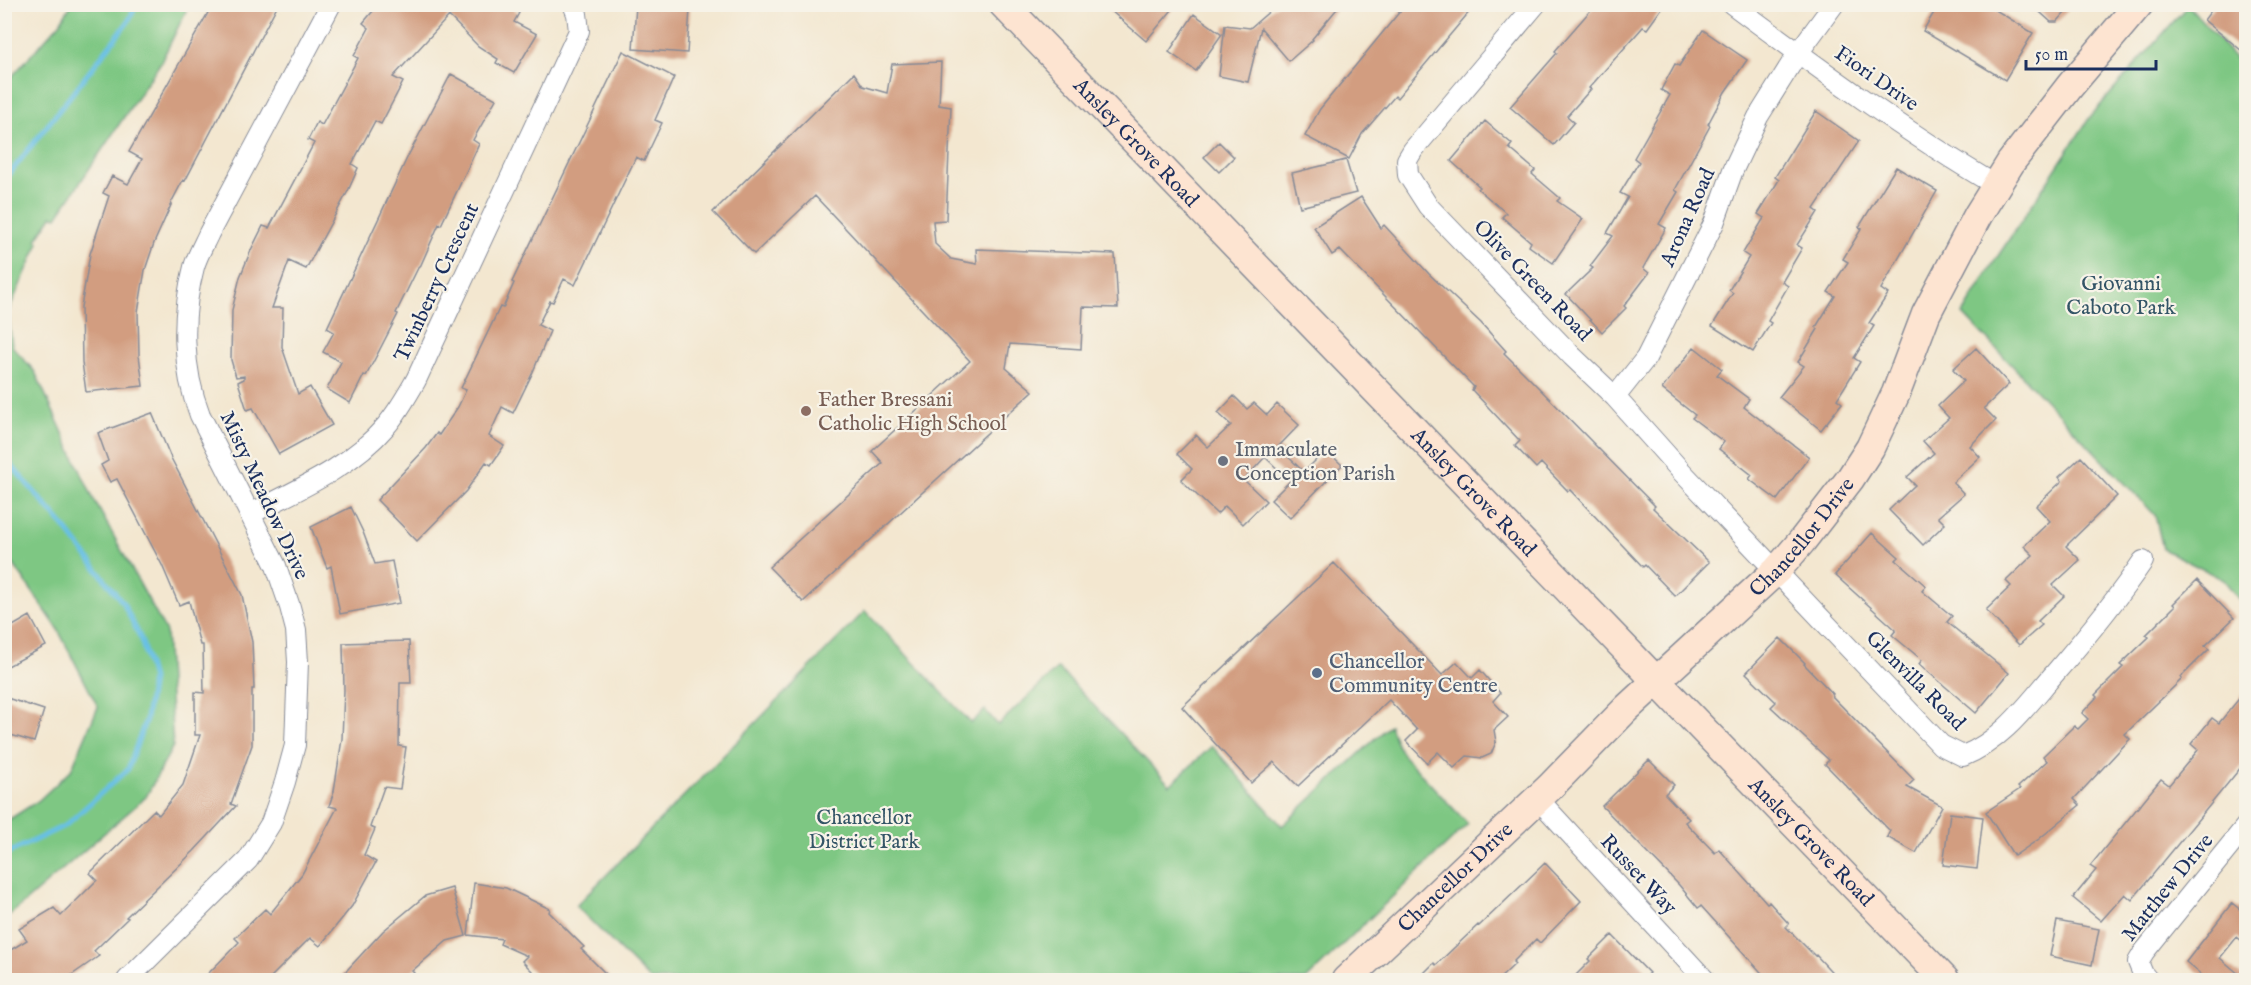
<svg xmlns="http://www.w3.org/2000/svg" width="2251" height="985" font-family="'IM FELL English',serif">
<style>
.green{fill:#7ec783;stroke:#4c7b70;stroke-width:1.5}
.lines{fill:none;stroke-linecap:round;stroke-linejoin:round}
.stream{stroke:#67c0e5;stroke-width:5}
.building{fill:#d29d80}
.street-casing{stroke:#878b97;stroke-width:22}
.secondary-casing{stroke:#878b97;stroke-width:31}
.street{stroke:#fff;stroke-width:20}
.secondary{stroke:#fde4d1;stroke-width:28}
.education-dot{fill:#8d6e63;stroke:#f7f3e8;stroke-width:2}
.worship-dot{fill:#6b7280;stroke:#f7f3e8;stroke-width:2}
.service-dot{fill:#5c6f8a;stroke:#f7f3e8;stroke-width:2}
.labels{text-anchor:middle;stroke-width:4.5;stroke-linejoin:round;paint-order:stroke}
.street-label{font-size:21px;fill:#1b2f5e;stroke:#f7f3e8}
.park-label{font-size:21px;fill:#345567;stroke:#f7f3e8}
.education-label{font-size:21px;fill:#785e54;stroke:#f7f3e8;text-anchor:start}
.worship-label{font-size:21px;fill:#5b616d;stroke:#f7f3e8;text-anchor:start}
.service-label{font-size:21px;fill:#4e5e75;stroke:#f7f3e8;text-anchor:start}
</style>
<rect width="100%" height="100%" fill="#f7f3e8"/>
<filter id="ink" filterUnits="userSpaceOnUse"><feTurbulence type="fractalNoise" baseFrequency=".0167" numOctaves="2"/><feDisplacementMap in="SourceGraphic" scale="12" xChannelSelector="R" yChannelSelector="G"/><feConvolveMatrix kernelMatrix="1 2 1 2 8 2 1 2 1" color-interpolation-filters="sRGB"/></filter>
<filter id="wash" filterUnits="userSpaceOnUse"><feTurbulence type="fractalNoise" baseFrequency=".008" numOctaves="4" result="noise"/><feDisplacementMap in="SourceGraphic" scale="24" xChannelSelector="R" yChannelSelector="G"/><feGaussianBlur stdDeviation="1.35" result="paint"/><feColorMatrix in="noise" values="0 0 0 0 0 0 0 0 0 0 0 0 0 0 0 0 0 1.4 0 .05"/><feComposite in="paint" operator="in"/></filter>
<g filter="url(#wash)">
<rect width="100%" height="100%" fill="#f3e7d0"/>
<!-- green -->
<path class="green" d="M71,5h118l-28,57 -104,155 -5,-1 -16,24 3,3 -31,69 4,34 23,26 57,124 74,136 7,114 -27,51 -135,117 -6,-1v-91l33,-21 33,-31 27,-63 -42,-81 -49,-71 -3,-1 1,-470 55,-61z
M2188,5l58,65v539l-22,-29 -61,-31 -8,-34 -192,-201 31,-52 96,-145z
M865,611l106,112 14,-13 13,15 60,-57 112,117 42,-39 70,80 108,-101 7,20 7,11 64,68 -162,156h-656l-74,-74z"/>
<g class="lines">
<!-- stream -->
<path class="stream" d="M4,181l124,-159 9,-18
M4,457l58,67 61,79 18,36 11,40 -6,40 -18,50 -62,56 -62,30"/>
</g>
<g id="blocks">
<!-- building -->
<path class="building" d="M213,4h65l-93,177 -2,-1 -13,25h1l-17,38 -9,27 -7,42 1,43 4,31 -57,6 -4,-30 -1,-55 9,-53 19,-58 -6,-3 9,-17 16,8 14,-25 -13,-7z
M379,4h127l13,9 -5,9 23,12 -23,39 -18,-10 2,-4 -20,-13 -29,-30 -56,61 10,5 -22,42 -6,-3 -23,43 6,4 -10,23 -42,78 -17,-8 -17,47h11l-1,39 16,47 12,-7 22,38 -53,29 -26,-46 -6,2 -9,-28 6,-3v-3l-8,1 -5,-17 1,-50 8,-33 11,-27 12,-24 6,2 45,-85 -6,-3 9,-18 5,3 36,-67 -4,-2 15,-28 -6,-5z
M1103,4h74l-31,37z
M1278,4h63l-29,35 1,1 -24,21 -28,-33 -13,54 -29,-6 6,-51 25,3z
M1406,4h70l-79,94 -2,-2 -33,38 -13,25 -44,-23 15,-27z
M1596,4h69l-18,25 -4,-2 -54,61 2,1 -24,27 7,6 -20,23 -44,-38 47,-54 -2,-2z
M1939,4h47l47,29 -28,47 -82,-49z
M2031,4h42l-16,18h-6z
M2216,4h31v51l-43,-35z
M636,5l54,4 -3,44 -54,-4z
M1194,14l28,20 -26,37 -27,-19z
M1703,30l44,30 -22,32 -17,32 2,2 -35,64 3,2 -19,32 7,4 -23,40 6,5 -25,33 2,2 -24,24 -36,-38 27,-26 -3,-2 23,-30 -6,-3 21,-36 -8,-4 19,-31 -5,-4 36,-63 -9,-5 14,-26 4,2z
M623,51l51,26 -19,43 7,3 -18,38 -8,-4 -61,128 -11,-6 -11,23 -3,-1 -12,24 12,6 -18,43 -19,39 -11,-6 -13,29 15,10 -13,19 -5,-3 -20,29 -49,50 -40,-41 49,-52 11,-15 2,2 19,-28 8,-17 -5,-2 39,-81 3,1 11,-25 -2,-1z
M941,62l-2,43 12,2 -5,113 -13,1 2,23 16,15 26,5 -1,-15 139,5 3,54 -35,-1 -2,42 -71,-5 -4,24 27,23 -230,211 -34,-35 114,-104 -11,-12 98,-90 -155,-165 -61,58 -41,-42 141,-139 9,13 24,7 5,-29z
M451,74l45,25 -23,41 6,4 -38,81 -2,-1 -19,43 -1,-1 -23,47 2,1 -18,35 -14,27 -2,-1 -14,28 -23,-14 14,-27 -18,-10 11,-20 -7,-4 81,-172z
M1816,111l43,30 -45,68 4,3 -21,33 5,3 -20,34 6,4 -20,35 3,2 -18,29 -41,-26 21,-33 -4,-3 20,-33 -6,-4 21,-35 -6,-4 21,-34 -4,-3z
M1485,121l27,23 -3,4 26,22 -3,4 28,24 -3,3 26,18 -30,44 -24,-17 2,-4 -29,-25 4,-4 -28,-24 2,-2 -29,-26z
M1219,142l15,15 -15,15 -15,-15z
M1346,160l10,33 -56,14 -8,-34z
M1896,167l41,24 -56,98 7,5 -19,29 5,3 -20,32 6,4 -23,37 5,4 -21,27 -42,-33 25,-31 -6,-4 20,-33 -2,-2 19,-31 -7,-4 20,-30 -5,-3 19,-31 -3,-1z
M1361,197l20,31 3,-3 45,49 52,49 25,28 -2,2 28,28 123,125 -2,2 56,54 -34,34 -30,-31 -2,2 -73,-77 -2,1 -27,-28 -5,5 -21,-22 5,-5 -48,-51 2,-3 -134,-137 -8,5 -18,-28z
M1694,347l28,22 -5,6 32,24 -5,8 65,50 -32,43 -28,-21 3,-4 -33,-26 5,-7 -32,-24 3,-3 -33,-26z
M1976,348l33,36 -25,24 12,12 -26,26 10,11 -27,25 11,12 -26,23 7,7 -22,21 -34,-35 26,-25 -8,-8 27,-24 -11,-12 26,-23 -11,-12 26,-25 -11,-12z
M1234,396l13,13 7,-6 13,12 10,-11 22,21 -21,22 26,25 22,-22 16,15 -52,53 -19,-18 19,-19 -25,-24 -21,23 22,21 -23,23 -18,-18 -8,8 -36,-34 11,-11 -15,-15 19,-19 12,12 23,-22 -13,-12z
M152,413l19,45 71,137 10,47 2,47h-2v56l-21,59 5,2 -42,45 -68,66 2,1 -34,33 5,5 -36,25h-59v-27l23,-14 -8,-11 35,-21 7,8 36,-36 -7,-7 64,-63 5,5 24,-30 17,-50h-5v-43l9,1 -1,-48h-3l-11,-44 -10,4 -17,-40 -45,-86 -7,3 -9,-17 7,-4 -10,-28z
M2081,457l36,39 -51,50 14,14 -27,25 11,11 -26,25 4,4 -23,20 -33,-35 25,-24 -5,-5 27,-26 -9,-9 26,-25 -14,-15 26,-25 -3,-4z
M351,507l12,25 12,32 17,-3 8,42 -60,11 -9,-48 -4,2 -16,-41z
M1872,533l27,24 -3,3 30,26 -4,5 30,25 -5,6 62,51 -33,40 -57,-49 3,-4 -30,-25 4,-5 -61,-55z
M1334,563l108,112 15,-13 15,16 8,-8 20,23 -7,8 15,16 -14,13 2,12 -5,12 -9,4 -15,-2 -13,12 -16,-16 -11,11 -21,-22 11,-11 -28,-30 -91,86 -24,-24 -23,21 -69,-76z
M2197,580l37,38 -29,28 4,3 -28,28 1,2 -57,55 5,5 -56,60 6,6 -41,34 -25,17 -28,-44 34,-23 -2,-2 29,-26 -4,-5 31,-30 4,3 10,-10 -6,-6 15,-16 -2,-2 28,-28 -3,-2 29,-28 -3,-2 29,-29 -2,-2z
M30,616l16,30 -42,22v-37z
M1780,638l25,25 -1,1 29,30 -1,2 82,84 -7,7 35,19 -26,47 -29,-16 3,-6 -65,-67 4,-4 -58,-53 5,-5 -30,-29z
M409,641l2,42h-11l-1,63 7,1 -6,42 -16,-2 -14,40 5,2 -11,26 12,7 -24,44 -32,40 -10,-8 -43,43h-66l38,-39 -4,-4 30,-29 5,5 32,-40 35,-66 -8,-2 5,-15 8,-52 2,-49 -1,-47z
M2247,689v71l-115,140 -7,-6 -24,27 -28,-23 23,-28 -6,-4 71,-87 8,6 29,-35 -7,-6 21,-26 7,5z
M4,697l40,13 -10,32 -30,-9z
M1649,760l25,25 -9,9 24,25 -4,3 30,31 4,-4 48,54 2,-1 20,22 -3,3 29,29 1,-1 24,26h-71l-68,-75 -3,2 -19,-23 -77,-79z
M1950,813l33,4 -6,52 -34,-4z
M1545,863l36,38 -41,42 -4,-4 -23,23 2,2 -18,17h-81l18,-18 2,2 42,-40 1,1z
M474,883l32,5 44,21 -1,3 35,35 -3,2 32,32h-71l-20,-20 5,-5 -27,-12 2,-5 -34,-4z
M452,888l14,48 -19,5 -35,30 2,2 -8,8h-69l46,-50 42,-35z
M2232,903l15,12v30l-10,-8 -17,21 27,23h-38l-23,-19z
M2057,921l42,8 -7,36 -42,-9z
M1612,935l37,38 -8,8h-71l20,-20 -2,-2z"/>
</g>
</g>
<g filter="url(#ink)">
<use href="#blocks" fill-opacity="0" stroke="#878b97" stroke-width="1.5"/>
<g class="lines">
<defs>
<path id="street" d="M1536,4l-123,146 -6,10 1,15 20,31 144,150 43,41 67,75 259,273 22,11c40,-16 65,-52 92,-83 32,-37 60,-71 88,-112
M1732,4c86,64 173,128 265,182
M1615,397l31,-39 68,-135 19,-53 25,-53 40,-64 36,-49
M250,514c47,-24 100,-46 136,-88 12,-14 21,-30 30,-46l163,-349 -2,-17 -4,-10
M1538,799l167,181
M127,980l121,-120 23,-37 14,-41 10,-37 3,-83 -2,-32 -6,-23 -14,-41 -76,-151c-18,-46 -19,-99 -6,-148 3,-11 10,-23 15,-34l122,-229
M2148,980l-5,-6 -5,-12 6,-10 102,-126"/>
<g id="secondary">
<path id="s1" d="M1003,4l942,976"/>
<path id="s2" d="M1346,980l203,-192 77,-79 151,-139 25,-29 48,-62 20,-31 26,-55 30,-79 52,-99 33,-53 59,-76 69,-82"/>
</g>
</defs>
<!-- street casing -->
<use href="#street" class="street-casing"/>
<!-- secondary casing -->
<use href="#secondary" class="secondary-casing"/>
<!-- street -->
<use href="#street" class="street"/>
<!-- secondary -->
<use href="#secondary" class="secondary"/>
</g>
</g>
<!-- markers -->
<circle class="education-dot" cx="806" cy="411" r="6"/>
<circle class="worship-dot" cx="1223" cy="461" r="6"/>
<circle class="service-dot" cx="1317" cy="673" r="6"/>
<g class="labels">
<!-- street labels -->
<g class="street-label">
<text transform="translate(1877 78) rotate(35)" y="7">Fiori Drive</text>
<text dy="7" stroke="none"><textPath href="#s1" startOffset="192">Ansley Grove Road</textPath></text>
<text transform="translate(1687 217) rotate(-66)" y="7">Arona Road</text>
<text transform="translate(1533 280) rotate(46)" y="7">Olive Green Road</text>
<text transform="translate(436 282) rotate(-65)" y="7">Twinberry Crescent</text>
<text dy="7" stroke="none"><textPath href="#s1" startOffset="678">Ansley Grove Road</textPath></text>
<text transform="translate(265 495) rotate(65)" y="7">Misty Meadow Drive</text>
<text dy="7" stroke="none"><textPath href="#s2" startOffset="636">Chancellor Drive</textPath></text>
<text transform="translate(1916 680) rotate(45)" y="7">Glenvilla Road</text>
<text dy="7" stroke="none"><textPath href="#s1" startOffset="1164">Ansley Grove Road</textPath></text>
<text transform="translate(1639 874) rotate(47)" y="7">Russet Way</text>
<text dy="7" stroke="none"><textPath href="#s2" startOffset="150">Chancellor Drive</textPath></text>
<text transform="translate(2167 887) rotate(-51)" y="7">Matthew Drive</text>
</g>
<!-- park labels -->
<g class="park-label">
<text x="2121" y="290">Giovanni<tspan x="2121" dy="24">Caboto Park</tspan></text>
<text x="864" y="824">Chancellor<tspan x="864" dy="24">District Park</tspan></text>
</g>
<!-- education labels -->
<g class="education-label">
<text x="818" y="406">Father Bressani<tspan x="818" dy="24">Catholic High School</tspan></text>
</g>
<!-- worship labels -->
<g class="worship-label">
<text x="1235" y="456">Immaculate<tspan x="1235" dy="24">Conception Parish</tspan></text>
</g>
<!-- service labels -->
<g class="service-label">
<text x="1329" y="668">Chancellor<tspan x="1329" dy="24">Community Centre</tspan></text>
</g>
</g>
<!-- margin -->
<rect width="2251" height="985" fill="none" stroke="#f7f3e8" stroke-width="24"/>
<!-- scale -->
<path d="M2026 60v9h130v-9" fill="none" stroke="#1b2f5e" stroke-width="3"/>
<text x="2035" y="60" font-size="18" fill="#1b2f5e" stroke="#f7f3e8" stroke-width="4.5" paint-order="stroke">50 m</text>
</svg>
